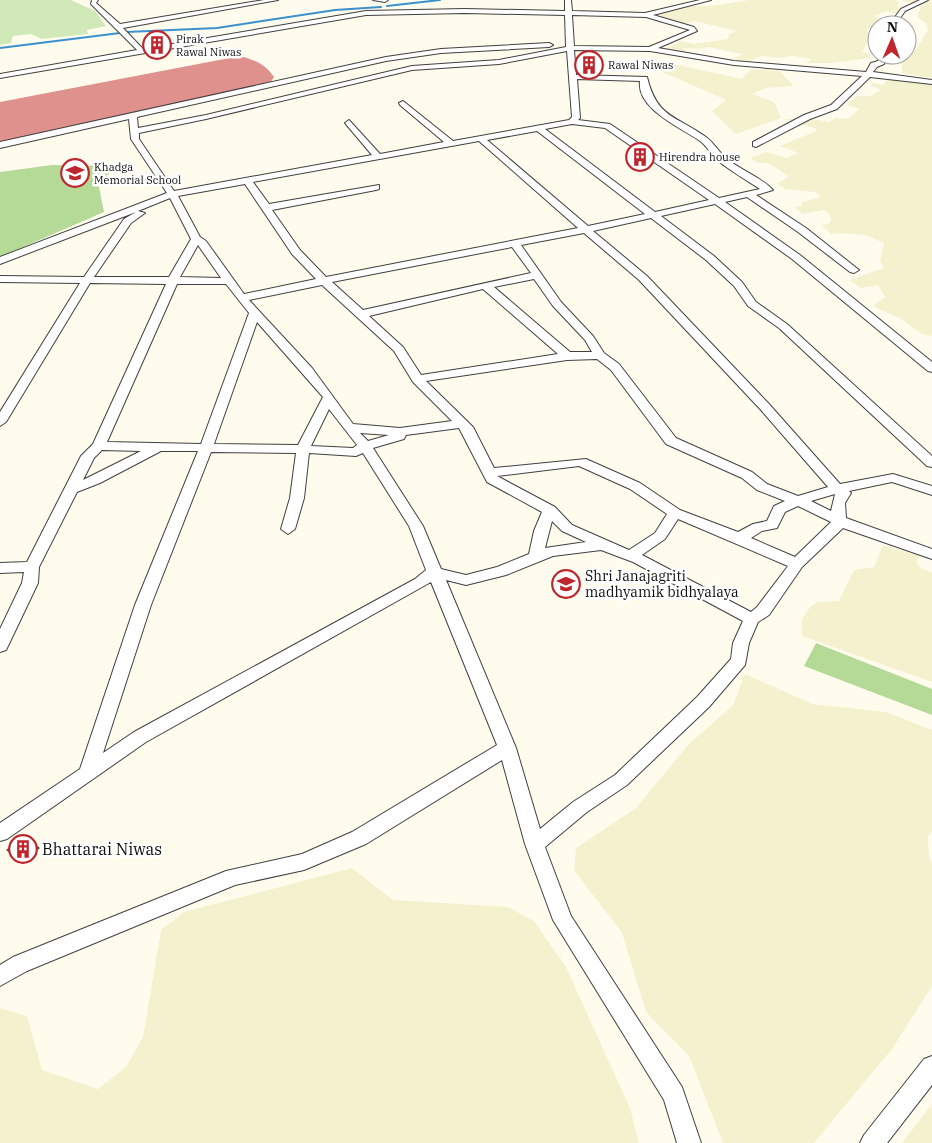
<svg xmlns="http://www.w3.org/2000/svg" width="932" height="1143" font-family="'IBM Plex Serif',serif">
<style>
.farmland{fill:#f4f1ce}
.green{fill:#d1e9b8}
.forest{fill:#b5da97}
.lines{fill:none;stroke-linecap:round;stroke-linejoin:round}
.stream{stroke:#3a91cd;stroke-width:2}
.runway{fill:#de918d;fill-rule:evenodd}
.building{fill:#564f4a}
.street-casing{stroke:#404040;stroke-width:2}
.street{fill:#fff;fill-rule:evenodd}
.labels{text-anchor:middle;stroke-width:5;stroke-linejoin:round;paint-order:stroke}
.far-poi-label{font-size:11px;fill:#0d0d0d;stroke:#fff;text-anchor:start}
.poi-label{font-size:14px;fill:#0d0d0d;stroke:#fff;text-anchor:start}
.near-poi-label{font-size:16px;fill:#0d0d0d;stroke:#fff;text-anchor:start}
</style>
<rect width="100%" height="100%" fill="#fffcee"/>
<!-- farmland -->
<path class="farmland" d="M749,0h146l5,3 -3,2 4,5 -4,4 -11,-3 -12,5 9,4 -16,9 3,9 -8,14 8,2v4l-39,5h-25l6,-4 -20,-3 -12,2 -18,-2 -12,5 -17,-2 9,-5 -34,-7 -8,2 -19,-1 6,2 -3,1 -16,-3 14,-7 11,3 35,-5 1,-5 8,-3 -43,-10 -8,3 -31,-10 38,-8h17z
M900,0h32v78l-30,-5v-10l16,-16 10,-17 -2,-7 -9,-6 4,-12z
M651,59l91,20 9,-10 29,2 13,15 -27,2 -14,6 22,8 7,16 -45,16 -24,-23 14,-11 -75,-33z
M888,79l44,5v252l-8,-1 -23,-16 -28,-13 12,-9 -7,-12 -17,3 -12,-8 35,-12 -4,-6 4,-19 -19,-8 -21,-2 -13,1 -10,-9 7,-1 3,-3 -1,-6 -6,-5 -21,4 -9,-7 8,-1v-4l19,-5 -6,-5 -30,-3 -8,-6 9,-4 2,-3 -20,-13h-10l-8,-5 16,-6 21,6 11,-5 -18,-7 34,-14 3,-3 -33,-10h29l16,3 6,-4 13,1 11,-10 -13,-5 12,-8h12l11,-6 -11,-5 3,-2 10,2z
M883,545l37,11 -4,6 5,6 11,5v109l-130,-46v-17l9,-13 7,-4 21,-1 15,-31 20,-3z
M745,674l67,30 74,8 46,18v102l-4,4 1,21 3,6v123l-40,63 -78,94h-91l-34,-87 -43,-44 -24,-79 -48,-63 2,-22 60,-40 53,-64 44,-39z
M352,868l41,32 115,7 26,14 32,46 64,141 9,35h-639v-135l27,8 15,54 56,19 28,-22 17,-30 18,-107 23,-18z
M932,1104v39h-30z"/>
<!-- green -->
<path class="green" d="M0,0h71l24,11 11,15 -19,4 1,4 -47,5 -10,-5 -18,2 -2,7 -11,2z"/>
<!-- forest -->
<path class="forest" d="M52,165l68,1 -22,16 6,30 -104,45v-85z
M816,643l116,46v26l-128,-49z"/>
<g class="lines">
<!-- stream -->
<path class="stream" d="M387,6l53,-6
M127,32l90,-4 118,-18 46,-3
M0,48l120,-15"/>
<!-- runway -->
<path class="runway" d="M240,56c15,4 25,8 34,21l-6,9 -268,57v-41z"/>
</g>
<!-- building -->
<path class="building" d="M24,835l16,13 -18,15 -16,-13z"/>
<g class="lines">
<defs>
<path id="street" d="M92,0h6l-2,3 24,21 144,-24h14l-155,28 20,21 223,-38 99,-2 100,2v-11h6l1,11 73,2 55,-13h11l-58,15 41,12 3,4 -39,17 76,13 132,11 5,-9 7,-2 1,-6h8l-3,9 -7,3 -4,5 59,8v4l-62,-7 -33,32 -27,10 -54,28 -3,-1v-4l51,-27 27,-10 31,-29 -128,-11 -84,-14 -76,-1 2,25 71,2c10,41 28,38 59,60 8,6 12,14 19,20 14,13 35,19 48,33l-17,5 50,33 53,42 -5,3 -4,-1 -52,-40 -51,-35 -22,5 75,53 132,107v10l-4,-1 -136,-112 -77,-55 -54,12 53,40 28,26 14,20 31,22 145,132v11l-5,-1 -148,-138 -31,-22 -14,-20 -28,-26 -55,-42 -58,13 54,45 122,128 71,80 53,-10 39,12v9l-40,-13 -43,9 2,2 -6,10 1,15 86,31v10l-89,-31 -41,39 -33,48 -11,7 -9,21 -4,22 -36,42 -82,78 -40,27 -42,35 26,69 111,171 19,56h-24l-13,-43 -111,-180 -28,-76 -23,-84 -136,84 -62,26 -69,15 -208,86 -27,15v-21l13,-8 213,-86 76,-17 50,-22 145,-87 -66,-163 -285,160 -139,97 -7,2v-18l80,-54 55,-164 63,-154h-37l-61,32 -23,9 -38,75 -1,16 -30,63 -2,4 -6,2v-23l22,-46 2,-11 -24,1v-10l27,-1 54,-106 12,-12 73,-160 -76,-1 -84,139 -6,4v-14l80,-129 -80,-1v-6l84,1 40,-58 12,-7 -136,52v-7l167,-64 -36,-54 -2,-20 -129,29v-6l386,-85 55,-8 108,-6 4,2 -4,2 -108,6 -55,8 -249,56 1,11 68,-13 206,-49 87,-6 67,-13 -1,-32 -100,-2 -99,2 -366,63v-4l137,-24 -46,-46zM572,15l74,2 44,13 -41,17 -75,-1zM567,51l5,66 -3,3 -116,21 -50,-40 -4,2 1,2 44,37 -64,12 -31,-34 -4,3 27,32 -198,36 -35,-52v-6l67,-14 206,-49 87,-6zM577,79l63,2c-4,28 42,47 60,60 8,6 11,14 18,20 13,10 28,19 42,28l-41,9 -109,-74 -32,-4 2,-2zM572,124l33,4 104,72 -54,12 -110,-83zM537,131l108,83 -57,12 -101,-86zM479,141l99,87 -252,49 -26,-27 -28,-40 104,-20 3,-1v-4l-110,19 -16,-22zM245,184l47,70 24,25 -72,15 -38,-53 -6,-4 -22,-41zM170,198l21,41 -22,38h-75l37,-54 14,-10 -7,-2zM584,233l55,47 122,130 67,77 -30,9 -31,-12 -15,-12 -76,-34 -57,-74 -15,-11 -11,-17 -32,-34 -40,-57zM198,245l23,33 -41,-1zM512,247l19,26 -168,37 -31,-28zM534,279l19,27 32,34 7,12h-22l-76,-65zM177,284h49l23,29 -48,131 -94,-2zM322,285l72,66 19,31 39,39 -52,7 -47,-4 -41,-56 -63,-68zM483,289l75,65 -137,21 -18,-28 -34,-31zM257,322l66,75 -25,48 -84,-1zM597,359l14,11 55,74 76,34 15,12 28,11 -11,5 -7,15 -14,3 -15,8 -58,-22 -40,-27 -54,-24 -92,9 -21,-41 -47,-46 141,-21zM329,409l28,36 -4,3 -42,-2zM459,428l28,54 55,30 -8,19 -5,23 -32,13 -31,8 -25,-6 -18,-43 -50,-78 31,-9 2,-4zM360,433l29,2 -21,6zM102,450l39,1 -58,29 11,-22zM211,452l85,1 -6,45 -9,31 7,5 7,-5 9,-31 5,-45 47,3 7,-3 46,73 17,44 -11,9 -281,153 -31,21 48,-148zM579,466l51,23 37,25 -12,19 -26,17 -57,-25 -17,-18 -58,-31zM835,494l-4,17 -20,-10zM798,506l33,16 -36,35 -44,-19 11,-7 15,-3 8,-16zM678,519l110,47 -31,41 -6,5 -109,-57 23,-16zM552,521l10,10 24,11 -41,6zM601,550l32,12 110,59 -10,22 -2,16 -34,38 -82,78 -42,27 -33,27 -24,-81 -70,-168 20,5 40,-10 47,-19z
M373,0h15l-3,2z
M920,0h8l-23,11 -7,10 1,4h-6l-1,-4 9,-12z
M932,1056v29l-45,58h-27l4,-8 60,-76z"/>
</defs>
<!-- street casing -->
<use href="#street" class="street-casing"/>
<!-- street -->
<use href="#street" class="street"/>
</g>
<!-- icons -->
<defs>
<symbol id="building-ring" viewBox="-11 -11 22 22"><circle r="9.5" fill="#fff" stroke="#bd262c" stroke-width="1.5"/><path d="M-4-6H4V6H1V3H-1V6H-4ZM-2.5-4.3h1.7v1.8h-1.7ZM.8-4.3h1.7v1.8H.8ZM-2.5-1h1.7V.8h-1.7ZM.8-1h1.7V.8H.8Z" fill="#bd262c"/></symbol>
<symbol id="school-ring" viewBox="-11 -11 22 22"><circle r="9.5" fill="#fff" stroke="#bd262c" stroke-width="1.5"/><path d="M0-5L7-2L0 1L-7-2ZM-4 1L0 2.5L4 1V4Q0 6-4 4Z" fill="#bd262c"/></symbol>
</defs>
<g fill-rule="evenodd">
<use href="#building-ring" x="141" y="29" width="32" height="32"/>
<use href="#building-ring" x="573" y="49" width="32" height="32"/>
<use href="#building-ring" x="624" y="141" width="32" height="32"/>
<use href="#school-ring" x="59" y="157" width="32" height="32"/>
<use href="#school-ring" x="550" y="568" width="32" height="32"/>
<use href="#building-ring" x="7" y="833" width="32" height="32"/>
</g>
<g class="labels">
<!-- far-poi labels -->
<g class="far-poi-label">
<text x="176" y="43">Pirak<tspan x="176" dy="13">Rawal Niwas</tspan></text>
<text x="608" y="69">Rawal Niwas</text>
<text x="659" y="161">Hirendra house</text>
<text x="94" y="171">Khadga<tspan x="94" dy="13">Memorial School</tspan></text>
</g>
<!-- poi labels -->
<g class="poi-label">
<text x="585" y="581">Shri Janajagriti<tspan x="585" dy="16">madhyamik bidhyalaya</tspan></text>
</g>
<!-- near-poi labels -->
<g class="near-poi-label">
<text x="42" y="855">Bhattarai Niwas</text>
</g>
</g>
<!-- north arrow -->
<g transform="translate(892 40) rotate(2)"><circle r="24" fill="#ffffff" stroke="#9e9e9e"/>
<path d="M0-4L9 19L0 12L-9 19Z" fill="#bd262c"/>
<text y="-8" font-size="14" font-weight="bold" text-anchor="middle" fill="#0d0d0d">N</text>
</g>
</svg>
